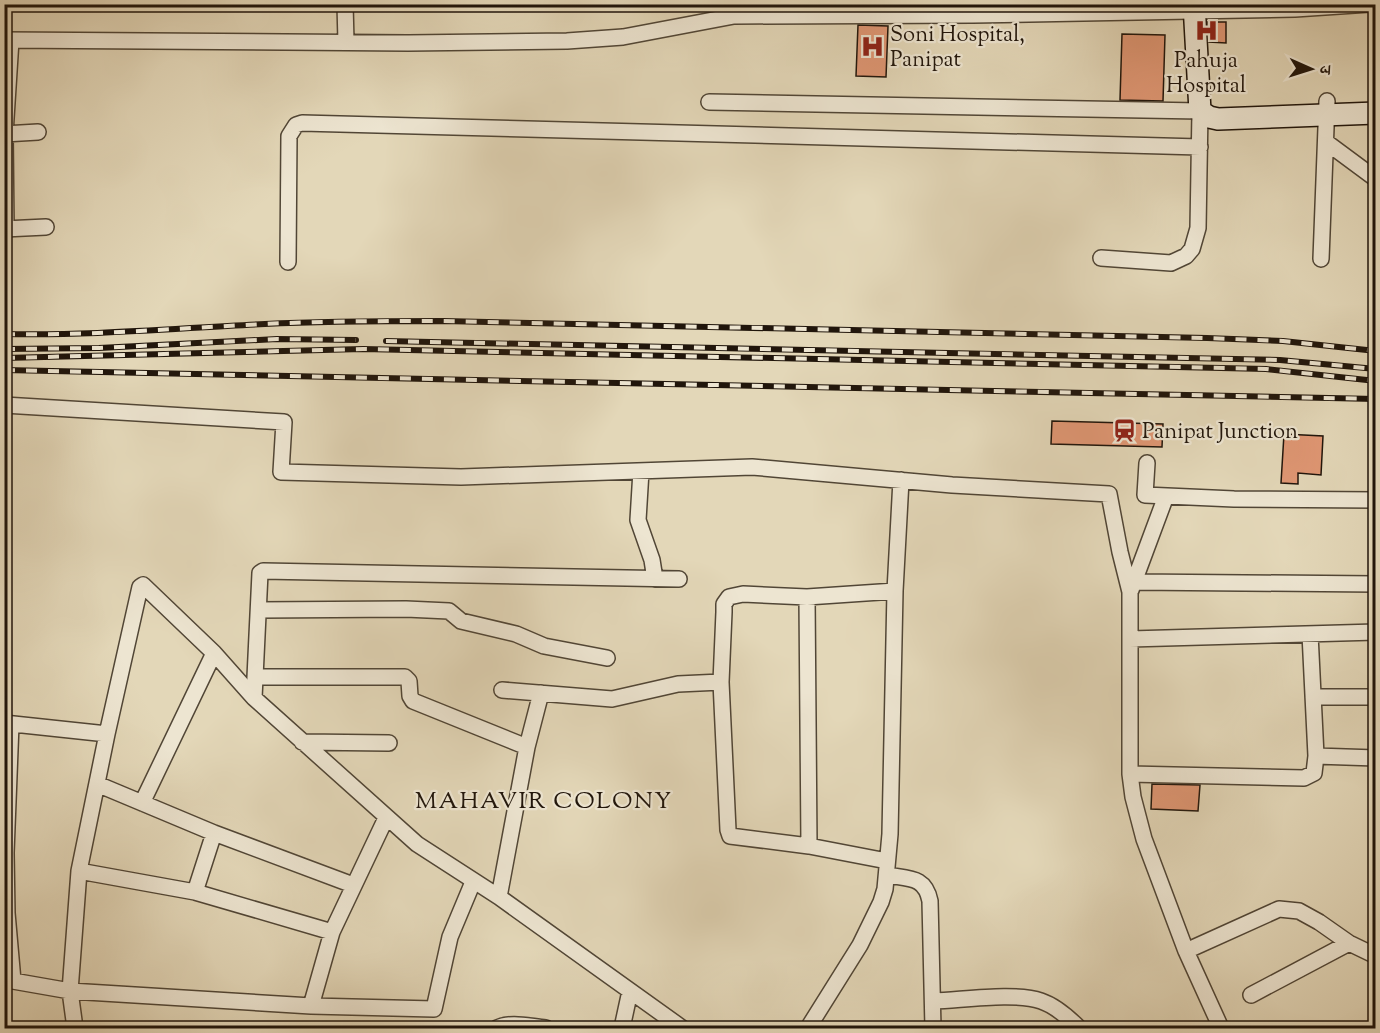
<svg xmlns="http://www.w3.org/2000/svg" width="1380" height="1033" font-family="'Sorts Mill Goudy','Noto Serif Devanagari',serif">
<style>
.building{fill:#e09774;stroke:#20150b;stroke-width:1.5}
.lines{fill:none;stroke-linecap:round;stroke-linejoin:round}
.street-casing{stroke:#514636;stroke-width:18}
.secondary-casing{stroke:#20150b;stroke-width:24}
.street{stroke:#ede5d1;stroke-width:15}
.secondary{stroke:#ede5d1;stroke-width:21}
.rail-casing{stroke:#20150b;stroke-width:6}
.rail{stroke:#ede5d1;stroke-width:4;stroke-dasharray:11;stroke-linecap:butt}
.labels{text-anchor:middle;stroke-width:4.5;stroke-linejoin:round;paint-order:stroke}
.poi-label{font-size:22px;fill:#20150b;stroke:#ede5d1;text-anchor:start}
.neighbourhood-label{font-size:24px;letter-spacing:1.5px;fill:#20150b;stroke:#ede5d1}
</style>
<rect width="100%" height="100%" fill="#e3d7b8"/>
<filter id="stains"><feTurbulence type="fractalNoise" baseFrequency=".00333" numOctaves="4"/><feColorMatrix values="0 0 0 0 .2 0 0 0 0 .09 0 0 0 0 .02 0 0 0 .5 -.17"/></filter>
<radialGradient id="worn" r=".72"><stop offset=".6" stop-color="#630" stop-opacity="0"/><stop offset="1" stop-color="#630" stop-opacity=".3"/></radialGradient>
<!-- building -->
<path class="building" d="M1208,22h18v21l-17,-1z
M858,25l30,1 -2,51 -30,-1z
M1122,34l43,1 -2,66 -43,-1z
M1052,421l111,3 -1,23 -111,-3z
M1284,434l39,2 -2,39 -23,-2v11l-17,-1z
M1152,784l48,1 -2,26 -47,-2z"/>
<g class="lines">
<defs>
<path id="street" d="M345,4l1,38
M4,40l404,3 159,-2 56,-4 111,-21 239,-1 322,-6 75,-5
M709,102l491,9 -2,117 -6,21 -6,7 -15,7 -70,-5
M4,134l34,-2
M1326,142l50,37
M4,229l42,-2
M6,229l-1,-95 6,-94
M1321,259l6,-158
M288,262l1,-126 7,-11 6,-2 898,24
M4,405l280,17 -3,50 180,5 291,-10 200,18 157,9 11,58 10,40v182l3,23 11,42 42,112 35,77
M1147,463l-2,32 89,4 142,1
M641,471l-3,49 14,40 3,19
M1134,582l242,2
M1131,590l35,-94
M807,597l2,249
M259,610l147,-1 43,2 12,10 55,13 28,12 63,12
M1130,639l246,-7
M256,677h149l4,4 1,15 3,5 114,46
M502,690l110,9 66,-15 43,-2
M1313,697h63
M254,698l6,-125 3,-2 416,8
M4,723l103,11
M11,724l-5,129 1,60 6,68
M302,742l87,1
M1316,756l60,2
M1130,774l174,4 10,-5 2,-17 -6,-122
M97,784l117,49 139,52
M142,803l72,-150
M887,861l-78,-15 -79,-10 -2,-6 -7,-148 3,-70v-8l5,-7 14,-3 64,3 88,-6
M79,871l116,21 137,40
M887,875c22,4 38,1 43,26l3,127
M195,892l19,-59
M499,897l28,-150 14,-54
M1186,951l93,-42 20,2 20,11 30,21 27,13
M4,981h9l57,10 241,15 123,3 16,-72 23,-55
M1251,995l98,-52
M934,1001c29,-1 81,-9 107,0 15,5 28,17 38,27
M311,1006l21,-74 54,-114
M75,1028l-5,-37 9,-120 28,-137 33,-147 3,-2 71,68 40,45 163,146 82,53 183,131
M497,1028c14,-7 34,-1 49,0
M622,1028l8,-37
M808,1028l52,-83 21,-43 4,-13 5,-55 5,-243 6,-111"/>
<path id="secondary" d="M1194,4l6,107
M1200,111l9,6 9,2 158,-6"/>
</defs>
<!-- street casing -->
<use href="#street" class="street-casing"/>
<!-- secondary casing -->
<use href="#secondary" class="secondary-casing"/>
<!-- street -->
<use href="#street" class="street"/>
<!-- secondary -->
<use href="#secondary" class="secondary"/>
<defs>
<path id="rail" d="M4,334c88,2 174,-6 261,-10 59,-3 119,-3 178,-3l764,17 76,3 93,10
M386,341l894,19 96,9
M4,349l95,-1 178,-9 79,1
M4,358l359,-9 903,20 110,12
M4,370l1372,29"/>
</defs>
<!-- rail casing -->
<use href="#rail" class="rail-casing"/>
<!-- rail -->
<use href="#rail" class="rail"/>
</g>
<!-- icons -->
<defs>
<symbol id="hospital-bare" viewBox="-9 -9 18 18"><path d="M-5-5h3v3.5h4V-5h3V5h-3V1.5h-4V5h-3Z" fill="#8f2418" stroke="#ede5d1" stroke-width="2.5" paint-order="stroke"/></symbol>
<symbol id="station-bare" viewBox="-9 -9 18 18"><path d="M-3-6H3Q5-6 5-4V2Q5 4 3 4L4.5 6H3L1.5 4h-3L-3 6H-4.5L-3 4Q-5 4-5 2V-4Q-5-6-3-6ZM-3.5-4v3h7v-3ZM-3.5 1v1.5H-2V1ZM2 1v1.5H3.5V1Z" fill="#8f2418" stroke="#ede5d1" stroke-width="2.5" paint-order="stroke"/></symbol>
</defs>
<g fill-rule="evenodd">
<use href="#hospital-bare" x="1190" y="14" width="33" height="33"/>
<use href="#hospital-bare" x="856" y="30" width="33" height="33"/>
<use href="#station-bare" x="1108" y="414" width="33" height="33"/>
</g>
<g class="labels">
<!-- poi labels -->
<g class="poi-label">
<text x="890" y="41">Soni Hospital,<tspan x="890" dy="25">Panipat</tspan></text>
<text x="1206" y="67" text-anchor="middle">Pahuja<tspan x="1206" dy="25">Hospital</tspan></text>
<text x="1142" y="438">Panipat Junction</text>
</g>
<!-- neighbourhood labels -->
<g class="neighbourhood-label">
<text x="544" y="808">MAHAVIR COLONY</text>
</g>
</g>
<!-- margin -->
<rect width="1380" height="1033" fill="none" stroke="#e3d7b8" stroke-width="24"/>
<rect x="6" y="6" width="1368" height="1021" fill="none" stroke="#20150b" stroke-width="3"/>
<rect x="12" y="12" width="1356" height="1009" fill="none" stroke="#20150b" stroke-width="1.5"/>
<!-- north arrow -->
<g transform="translate(1311 69) rotate(93)" stroke="#ede5d1" stroke-width="4.5" paint-order="stroke">
<path d="M0-4.5L10 22L0 15L-10 22Z" fill="#20150b"/>
<text y="-9" font-size="16" font-weight="bold" text-anchor="middle" fill="#20150b">उ</text>
</g>
<rect width="100%" height="100%" filter="url(#stains)"/>
<rect width="100%" height="100%" fill="url(#worn)"/>
</svg>
